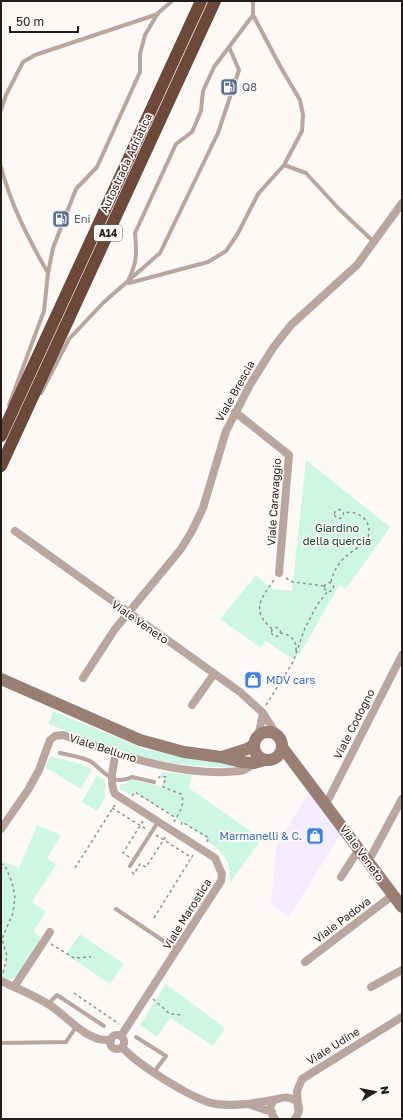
<svg xmlns="http://www.w3.org/2000/svg" width="403" height="1120" font-family="'Golos Text',sans-serif">
<style>
.industrial{fill:#f3ecfe}
.green{fill:#cef7e3}
.lines{fill:none;stroke-linecap:round;stroke-linejoin:round}
.path{stroke:#97928f;stroke-width:1.5;stroke-dasharray:3 3;stroke-linecap:butt}
.service{stroke:#b9a69f;stroke-width:4}
.minor{stroke:#b9a69f;stroke-width:8}
.secondary{stroke:#997e73;stroke-width:12}
.motorway{stroke:#6d493a;stroke-width:12}
.labels{text-anchor:middle;stroke-width:3.5;stroke-linejoin:round;paint-order:stroke}
.shield{fill:#fdf9f7;stroke:#655f5c;stroke-width:1}
.shield-label{font-size:10px;font-weight:bold;fill:#241d1a}
.service-label{font-size:11px;fill:#4e5e75;stroke:#fdf9f7;text-anchor:start}
.street-label{font-size:11px;fill:#241d1a;stroke:#fdf9f7}
.park-label{font-size:11px;fill:#0d4631;stroke:#fdf9f7}
.shop-label{font-size:11px;fill:#366cbe;stroke:#fdf9f7;text-anchor:start}
</style>
<rect width="100%" height="100%" fill="#fdf9f7"/>
<!-- industrial -->
<path class="industrial" d="M309,792l33,40 -53,85 -18,-14 5,-56z"/>
<!-- green -->
<path class="green" d="M306,460l84,67 -44,62 -7,-4 -39,69 -8,5 -26,-18 -5,7 -41,-29 36,-44 16,14 20,2z
M53,711l91,38 48,9 43,5 -5,4c-20,-1 -39,-1 -58,-4 -43,-7 -83,-23 -123,-39z
M51,756l30,8 11,6 -11,19 -36,-22z
M161,772l31,3 -3,13 73,51 -33,45c4,-21 -5,-32 -23,-43l1,-3 -73,-46 -3,3 -11,-6v-5h6l4,-5 32,8 2,-9 -4,-1z
M97,775l8,5v18l-8,13 -15,-9z
M37,825l24,10 -14,23 9,7 -24,37 14,10 -13,20 8,5 -24,40c-7,3 -10,2 -16,-1l5,-14 -5,-2v-90l3,-8 15,6z
M80,934l44,30 -14,20 -44,-30z
M166,984l59,44 -12,18 -43,-28 -13,19 -17,-12z"/>
<g class="lines">
<!-- path -->
<path class="path" d="M334.5 514a4.5 4.5 0 1 1 9 0a4.5 4.5 0 1 1-9 0Z
M286,578l7,4 32,4
M331,582c3,-14 11,-24 23,-32 4,-3 9,-5 12,-9 10,-17 -6,-32 -22,-28
M324.5 587a4.5 4.5 0 1 1 9 0a4.5 4.5 0 1 1-9 0Z
M271.5 632a4.5 4.5 0 1 1 9 0a4.5 4.5 0 1 1-9 0Z
M272,629c-21,-19 -12,-29 2,-49
M280,633c11,1 17,8 16,18
M266,705l27,-43 12,-34 12,-23 11,-14
M158,778l3,-2 5,1 -3,10 18,7c5,10 -2,19 -7,28
M132,796l3,-4 41,26
M112,808l34,21
M181,825l1,-3 27,16 -3,5
M156,835l36,23
M129,857l-6,-4 20,-32
M1,863l4,3 7,16 3,15 -2,16 -11,26 5,17 -4,17
M75,868l41,-65
M132,872l2,2 6,-10 6,3 20,-31
M154,918l39,-63
M51,944l23,14 17,-1
M74,993l45,31
M153,999l17,15 12,1"/>
<!-- service -->
<path class="service" d="M1,110l5,-15 17,-33 12,-7 123,-41
M284,165l22,8 33,36 35,33
M1,167c10,38 27,71 47,106
M128,281c9,-18 9,-28 7,-48l41,-89 16,-12 9,-21 2,-20 11,-24 15,-20
M129,283l79,-21 18,-11 11,-16 21,-41 26,-29 18,-34 1,-16 -3,-15 -20,-34 -27,-51
M41,393l28,-54 35,-37 56,-49 58,-120 21,-63 -10,-23 24,-32v-14
M9,405l35,-94 4,-38 5,-25 23,-59 21,-22 43,-95v-18l5,-19 13,-22 14,-12
M60,753c8,2 28,5 33,10 12,10 21,23 39,14l22,5
M130,866l28,-44
M116,909l61,41
M48,1004l9,-9 47,31
M136,1037l30,19 -12,16
M1,1043l65,-1 10,-15"/>
<!-- minor -->
<path class="minor" d="M235,412l54,43 -10,118
M15,531l225,161 23,21
M83,678l32,-49 66,-80 11,-18 11,-23 23,-77 25,-48 22,-35 18,-23 66,-60 45,-62
M192,705l22,-31
M258,737l5,-24 15,24
M116,754c-3,12 -7,28 -1,40l100,64 7,16 -1,7 -100,155
M326,804l76,-149
M1,829l27,-39 11,-20 11,-30 5,-4 8,-1c52,18 107,39 163,37 5,-1 13,0 18,-2 3,-1 7,-5 10,-7
M368,862l34,-63
M341,877l18,-28
M305,962l88,-67
M1,981c16,7 32,14 47,23 20,12 37,38 63,36
M14,987l36,-55
M371,987l31,-17
M110 1042a7 7 0 1 1 14 0a7 7 0 1 1-14 0Z
M122,1047c16,18 66,49 89,56 12,3 24,2 37,1
M298,1108l-1,-17 5,-12 100,-62
M272,1112l-24,-8 30,-5
M275,1119c-21,-28 40,-29 20,0"/>
<!-- secondary -->
<path class="secondary" d="M1,679l139,61 44,12 37,5 20,5 13,1 11,-3
M254 746a14 14 0 1 1 28 0a14 14 0 1 1-28 0Z
M282,747l120,160
M222,757l25,-8 7,-4"/>
<!-- motorway -->
<path class="motorway" d="M1,436l200,-435
M1,466l214,-465"/>
</g>
<!-- icons -->
<defs>
<symbol id="fuel-square" viewBox="-11 -11 22 22"><rect x="-9" y="-9" width="18" height="18" rx="4" fill="#5c6f8a" stroke="#fdf9f7"/><path d="M-5.5-6h7V0h2V4h1.3V-2.5L3-4.5l.8-.8L6-3V5H2.5V1h-1V6h-7ZM-4.2-4.7v3.2H.2V-4.7Z" fill="#fff"/></symbol>
<symbol id="shop-square" viewBox="-11 -11 22 22"><rect x="-9" y="-9" width="18" height="18" rx="4" fill="#3f7fe0" stroke="#fdf9f7"/><path d="M-5-2.5h2.3a2.7 3.5 0 0 1 5.4 0H5L5.5 6h-11ZM-1.5-2.5h3a1.5 2.3 0 0 0-3 0Z" fill="#fff"/></symbol>
</defs>
<g fill-rule="evenodd">
<use href="#fuel-square" x="219" y="77" width="20" height="20"/>
<use href="#fuel-square" x="51" y="209" width="20" height="20"/>
<use href="#shop-square" x="243" y="670" width="20" height="20"/>
<use href="#shop-square" x="305" y="826" width="20" height="20"/>
</g>
<g class="labels">
<!-- shield labels -->
<rect class="shield" x="94" y="225" width="28" height="16" rx="3"/>
<g class="shield-label">
<text x="108" y="237">A14</text>
</g>
<!-- service labels -->
<g class="service-label">
<text x="242" y="91">Q8</text>
<text x="74" y="223">Eni</text>
</g>
<!-- street labels -->
<g class="street-label">
<text transform="translate(126 163) rotate(-65)" y="4">Autostrada Adriatica</text>
<text transform="translate(235 391) rotate(-61)" y="4">Viale Brescia</text>
<text transform="translate(274 502) rotate(-86)" y="4">Viale Caravaggio</text>
<text transform="translate(140 622) rotate(35)" y="4">Viale Veneto</text>
<text transform="translate(354 724) rotate(-63)" y="4">Viale Codogno</text>
<text transform="translate(103 748) rotate(18)" y="4">Viale Belluno</text>
<text transform="translate(362 853) rotate(54)" y="4">Viale Veneto</text>
<text transform="translate(187 914) rotate(-58)" y="4">Viale Marostica</text>
<text transform="translate(342 920) rotate(-37)" y="4">Viale Padova</text>
<text transform="translate(333 1046) rotate(-32)" y="4">Viale Udine</text>
</g>
<!-- park labels -->
<g class="park-label">
<text x="337" y="532">Giardino<tspan x="337" dy="13">della quercia</tspan></text>
</g>
<!-- shop labels -->
<g class="shop-label">
<text x="266" y="684">MDV cars</text>
<text x="302" y="840" text-anchor="end">Marmanelli &amp; C.</text>
</g>
</g>
<!-- border -->
<rect width="403" height="1120" fill="none" stroke="#241d1a" stroke-width="4"/>
<!-- north arrow -->
<g transform="translate(375 1092) rotate(80)" stroke="#fdf9f7" stroke-width="3" paint-order="stroke">
<path d="M0-3L7 15L0 10L-7 15Z" fill="#241d1a"/>
<text y="-6" font-size="11" font-weight="bold" text-anchor="middle" fill="#241d1a">N</text>
</g>
<!-- scale -->
<path d="M10 26v6h68v-6" fill="none" stroke="#241d1a" stroke-width="2"/>
<text x="16" y="26" font-size="12" fill="#241d1a" stroke="#fdf9f7" stroke-width="3" paint-order="stroke">50 m</text>
</svg>
